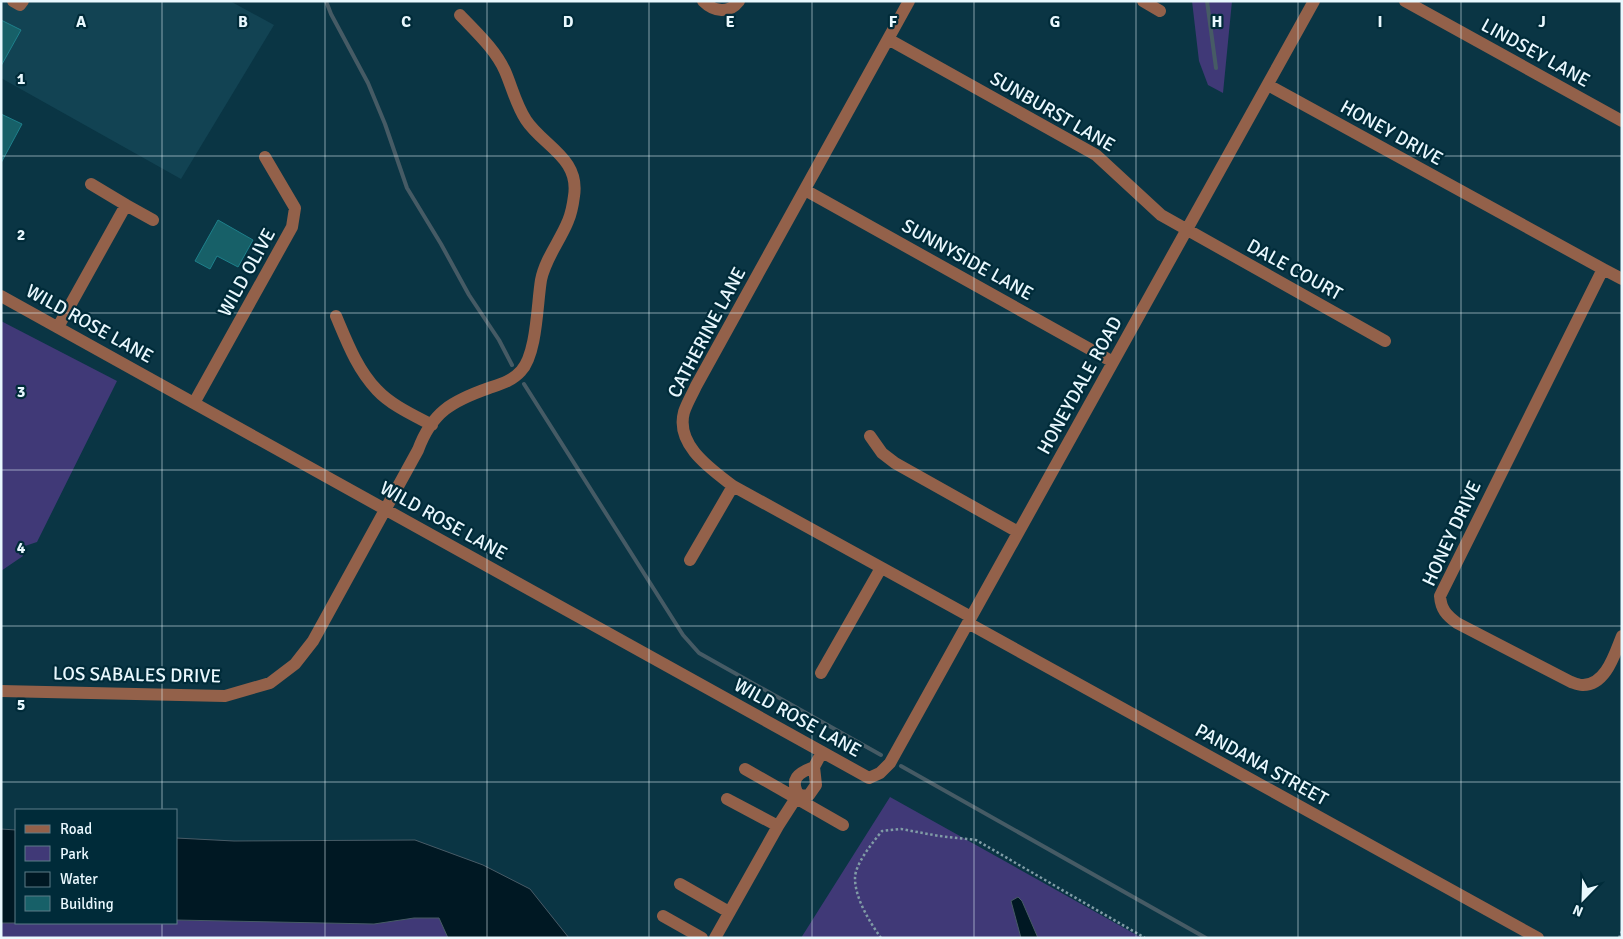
<svg xmlns="http://www.w3.org/2000/svg" width="1623" height="939" font-family="Signika,sans-serif">
<style>
.built{fill:#124353}
.green{fill:#403977}
.water{fill:#001823;stroke:#465b65}
.lines{fill:none;stroke-linecap:round;stroke-linejoin:round}
.stream{stroke:#465b65;stroke-width:4}
.building{fill:#176068;stroke:#1e808b}
.path{stroke:#809ca6;stroke-width:2.5;stroke-dasharray:2.5 2.5;stroke-linecap:butt}
.minor{stroke:#93614a;stroke-width:12}
.grid{fill:none;stroke:#e9f8fe;stroke-width:1;stroke-opacity:0.55}
.labels{text-anchor:middle;stroke-width:4.5;stroke-linejoin:round;paint-order:stroke}
.street-label{font-size:19px;fill:#e9f8fe;stroke:#002b39}
.grid-label{font-size:16px;text-anchor:middle;font-weight:bold;fill:#e9f8fe;stroke:#002b39;stroke-width:4.5;stroke-linejoin:round;paint-order:stroke}
</style>
<rect width="100%" height="100%" fill="#0a3544"/>
<!-- built -->
<path class="built" d="M1,1h229l44,24 -93,154 -180,-101z"/>
<!-- green -->
<path class="green" d="M1192,1h40l-9,92 -15,-8 -9,-24z
M1,321l116,60 -80,161 -15,5 1,9 -22,15z
M890,797l252,141h-341z
M1,829l15,1v93h160v-85l58,3 181,-1 68,25 47,24 39,49h-568z"/>
<!-- water -->
<path class="water" d="M1,829l15,1v93h39h-54z
M176,838l58,3 181,-1 68,25 47,24 39,49h-121l-9,-20h-25l-40,6 -198,-4z
M1018,897l4,4 16,37h-17l-10,-37z"/>
<g class="lines">
<!-- stream -->
<path class="stream" d="M326,1l5,13 37,69 17,41 22,64 34,56 28,51 30,45 13,25
M1207,1l9,67
M524,384l159,251 16,18 182,102
M901,766l305,172"/>
</g>
<!-- building -->
<path class="building" d="M1,20l20,10 -20,36z
M1,114l21,10 -21,39z
M218,220l35,20 -15,27 -21,-11 -7,13 -15,-8z"/>
<g class="lines">
<!-- path -->
<path class="path" d="M881,938c-12,-17 -26,-40 -26,-60 0,-14 18,-36 27,-47l19,-2 38,7 37,4 169,98
M1619,938l3,-7"/>
<!-- minor -->
<path class="minor" d="M13,1l7,4 3,-4
M703,1c11,11 26,13 36,0
M909,1l-213,385c-4,9 -9,17 -12,26 -9,33 27,57 49,74l238,131
M1143,1l17,10
M1405,1l217,120
M888,39l208,116 65,60 224,126
M1268,85l335,184
M805,190l308,172
M126,205l27,15
M1622,279l-19,-10 -163,327c1,13 6,19 17,27l114,59c3,1 8,3 11,3 24,1 33,-32 40,-49
M1,296l868,482 11,-5 10,-10 424,-762
M336,316c11,26 21,53 41,74 14,15 36,25 55,35
M58,327l68,-122 -35,-21
M194,403l98,-176 3,-19 -30,-51
M870,436l12,17 13,10 123,69
M690,560l43,-74
M968,623l570,315
M821,673l60,-105
M1,691l224,5 45,-13 25,-19 18,-23 105,-191c14,-38 34,-49 71,-62 12,-4 23,-7 32,-17 16,-17 16,-67 20,-91 4,-21 19,-39 27,-59 3,-7 5,-17 6,-25 6,-38 -31,-50 -48,-76 -10,-15 -14,-33 -21,-49 -10,-22 -29,-39 -45,-56
M745,769l98,56
M799,796c-10,-17 -1,-23 15,-29
M727,799l51,27
M680,884l49,28
M663,916l39,22
M715,938l63,-112 18,-28 3,-2 10,-1 7,-10 -2,-18 8,-15"/>
</g>
<!-- grid -->
<path class="grid" d="M162,1v809M325,1v937M487,1v937M649,1v937M812,1v937M974,1v937M1136,1v937M1298,1v937M1461,1v937M1,156h1621M1,313h1621M1,470h1621M1,626h1621M1,782h1621M162,923v15"/>
<g class="labels">
<!-- street labels -->
<g class="street-label">
<text transform="translate(1536 52) rotate(29)" y="7">LINDSEY LANE</text>
<text transform="translate(1053 111) rotate(30)" y="7">SUNBURST LANE</text>
<text transform="translate(1392 132) rotate(29)" y="7">HONEY DRIVE</text>
<text transform="translate(968 259) rotate(29)" y="7">SUNNYSIDE LANE</text>
<text transform="translate(1295 269) rotate(29)" y="7">DALE COURT</text>
<text transform="translate(246 272) rotate(-61)" y="7">WILD OLIVE</text>
<text transform="translate(90 323) rotate(29)" y="7">WILD ROSE LANE</text>
<text transform="translate(706 332) rotate(-62)" y="7">CATHERINE LANE</text>
<text transform="translate(1079 385) rotate(-61)" y="7">HONEYDALE ROAD</text>
<text transform="translate(444 520) rotate(29)" y="7">WILD ROSE LANE</text>
<text transform="translate(1451 533) rotate(-65)" y="7">HONEY DRIVE</text>
<text transform="translate(137 674) rotate(1)" y="7">LOS SABALES DRIVE</text>
<text transform="translate(798 717) rotate(29)" y="7">WILD ROSE LANE</text>
<text transform="translate(1262 764) rotate(29)" y="7">PANDANA STREET</text>
</g>
</g>
<g class="grid-label">
<text x="81" y="27">A</text>
<text x="243" y="27">B</text>
<text x="406" y="27">C</text>
<text x="568" y="27">D</text>
<text x="730" y="27">E</text>
<text x="893" y="27">F</text>
<text x="1055" y="27">G</text>
<text x="1217" y="27">H</text>
<text x="1380" y="27">I</text>
<text x="1542" y="27">J</text>
<text x="21" y="84">1</text>
<text x="21" y="240">2</text>
<text x="21" y="397">3</text>
<text x="21" y="553">4</text>
<text x="21" y="710">5</text>
</g>
<!-- border -->
<rect width="1623" height="939" fill="none" stroke="#e9f8fe" stroke-width="5"/>
<!-- legend -->
<rect x="15" y="809" width="162" height="115" fill="#002b39" stroke="#5d7d88"/>
<rect x="25" y="825" width="25" height="8" fill="#93614a" stroke="#5d7d88"/>
<text x="60" y="834" font-size="15" fill="#e9f8fe">Road</text>
<rect x="25" y="846" width="25" height="15" fill="#403977" stroke="#5d7d88"/>
<text x="60" y="859" font-size="15" fill="#e9f8fe">Park</text>
<rect x="25" y="872" width="25" height="15" fill="#001823" stroke="#5d7d88"/>
<text x="60" y="884" font-size="15" fill="#e9f8fe">Water</text>
<rect x="25" y="896" width="25" height="15" fill="#176068" stroke="#5d7d88"/>
<text x="60" y="909" font-size="15" fill="#e9f8fe">Building</text>
<!-- north arrow -->
<g transform="translate(1583 899) rotate(203)" stroke="#002b39" stroke-width="4" paint-order="stroke">
<path d="M0-4L9 19L0 12L-9 19Z" fill="#e9f8fe"/>
<text y="-8" font-size="14" font-weight="bold" text-anchor="middle" fill="#e9f8fe">N</text>
</g>
</svg>
